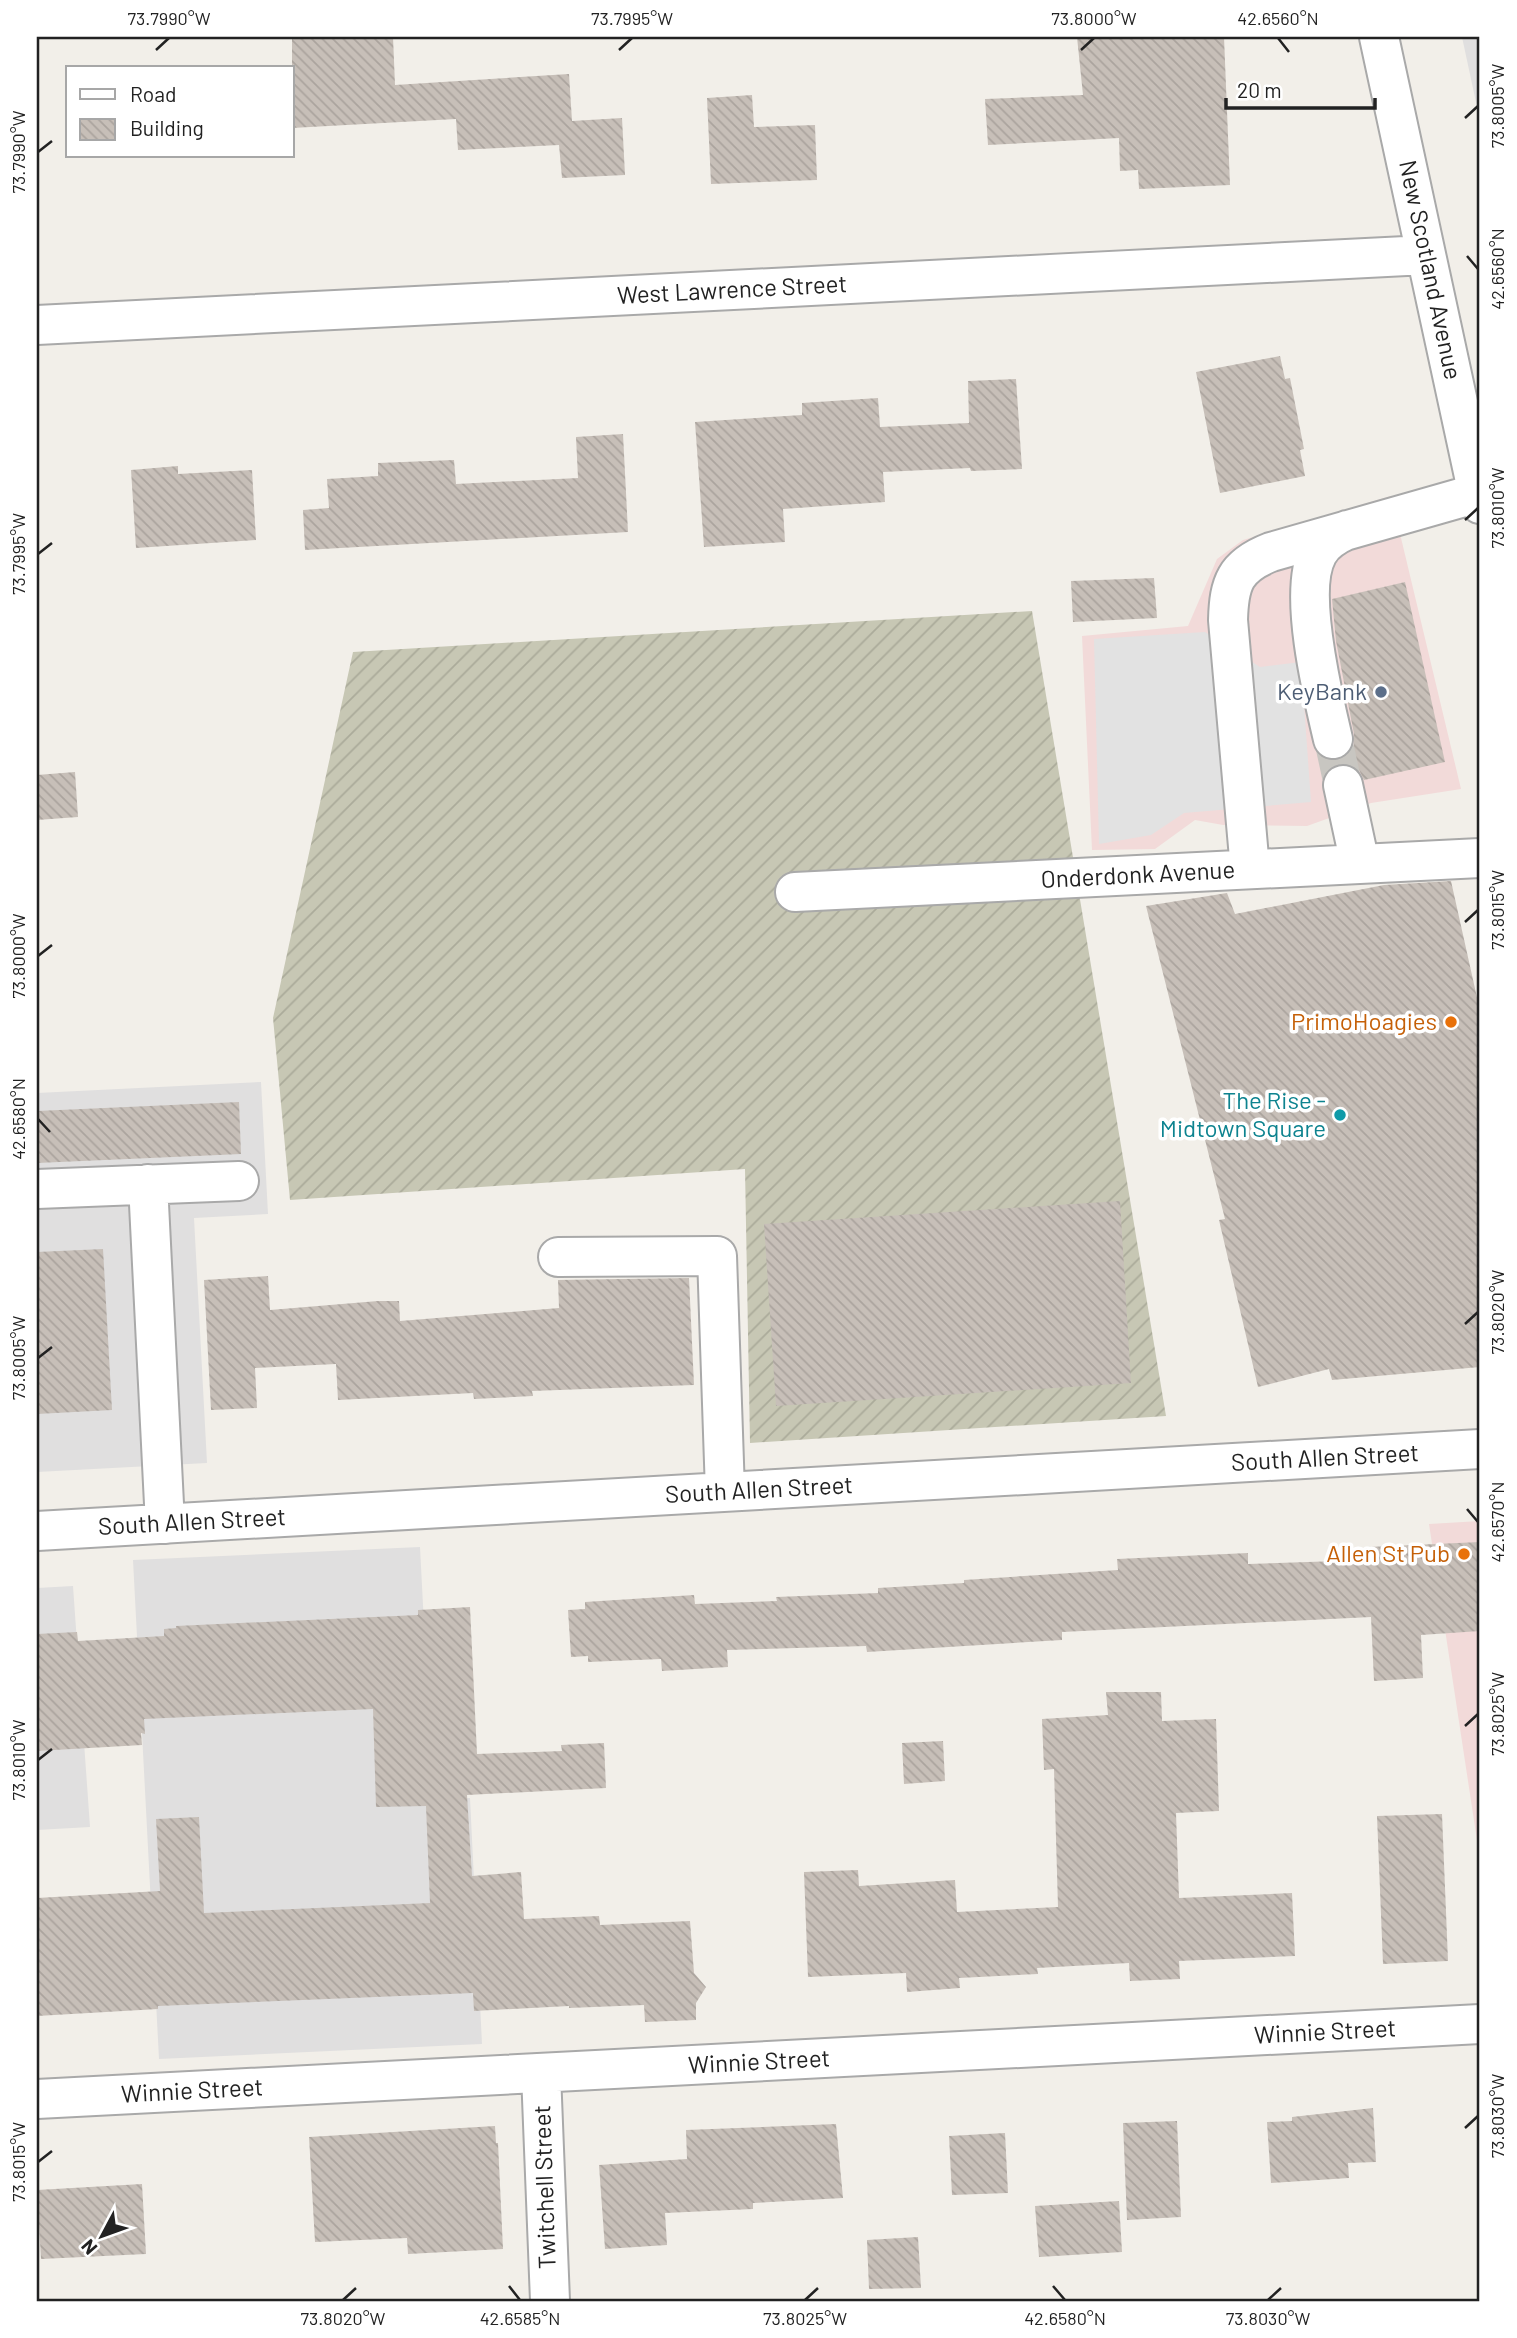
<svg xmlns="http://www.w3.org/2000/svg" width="1517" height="2338" font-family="Barlow,sans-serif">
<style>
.residential{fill:#e0dfdf}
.commercial{fill:#f2dad9}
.construction{fill:url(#construction-furrows)}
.parking{fill:#e2e2e2}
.building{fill:url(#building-back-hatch)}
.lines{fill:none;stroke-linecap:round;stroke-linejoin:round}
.minor-tunnel{stroke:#c8c6c1;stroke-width:38;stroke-dasharray:38 19;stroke-linecap:butt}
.minor-casing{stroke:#a9a9a9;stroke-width:42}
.minor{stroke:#fff;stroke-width:38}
.ticks{fill:none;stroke:#222;stroke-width:2.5}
.service-dot{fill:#5c6f8a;stroke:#fff;stroke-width:2.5}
.food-dot{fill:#e8710a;stroke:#fff;stroke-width:2.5}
.culture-dot{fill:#0f9aa8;stroke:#fff;stroke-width:2.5}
.labels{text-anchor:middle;stroke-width:7;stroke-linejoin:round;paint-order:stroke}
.street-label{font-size:24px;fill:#222;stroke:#fff}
.service-label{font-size:24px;fill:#4e5e75;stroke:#fff;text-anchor:end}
.food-label{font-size:24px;fill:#c56008;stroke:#fff;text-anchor:end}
.culture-label{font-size:24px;fill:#0d838f;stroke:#fff;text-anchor:end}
.neatline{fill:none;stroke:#222;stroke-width:2.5}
.ticks-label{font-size:18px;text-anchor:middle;fill:#222}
</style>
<defs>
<pattern id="construction-furrows" width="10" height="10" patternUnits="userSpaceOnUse" patternTransform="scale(1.75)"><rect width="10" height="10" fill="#c7c7b4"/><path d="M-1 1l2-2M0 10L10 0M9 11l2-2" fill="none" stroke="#abab9a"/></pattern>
<pattern id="building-back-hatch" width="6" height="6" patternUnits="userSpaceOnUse" patternTransform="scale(1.75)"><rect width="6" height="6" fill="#c7bfb8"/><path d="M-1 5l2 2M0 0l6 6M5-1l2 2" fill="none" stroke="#aba49e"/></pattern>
</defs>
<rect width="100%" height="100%" fill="#f2efe9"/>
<!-- residential -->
<path class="residential" d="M1462,37h18v84z
M261,1082l7,132 -74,4 13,245 -170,9v-379z
M420,1547l13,252 37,-1 12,246 -323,15 -26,-499z
M73,1586l17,241 -53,3v-242z"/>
<!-- commercial -->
<path class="commercial" d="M1391,496l70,293 -90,14 -64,23 -84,-1 -28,-5 -40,29 -63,1 -10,-214 106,-10 29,-67 26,-19z
M1480,1521v339l-51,-336z"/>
<!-- construction -->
<path class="construction" d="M1032,611l134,805 -416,27 -5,-274 -455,31 -17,-182 80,-366z"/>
<!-- parking -->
<path class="parking" d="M1205,632l55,35 41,-5 10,140 -127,11 -33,22 -52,9 -5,-205z"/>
<!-- building -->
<path class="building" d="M292,37h101l2,48 174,-11 3,47 50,-3 3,57 -63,3 -3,-33 -101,5 -2,-31 -164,9z
M1077,37h147l6,148 -91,4 -1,-19 -18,1 -1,-33 -131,7 -3,-46 98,-4z
M752,95l2,32 61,-2 2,55 -106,4 -4,-86z
M1280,356l5,23 5,-1 14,71 -4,1 5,26 -85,17 -24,-121z
M1016,379l6,90 -51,2 -1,-3 -87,4 2,30 -102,7 2,33 -81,5 -9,-125 107,-7v-12l76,-5 2,29 89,-4 -1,-42z
M623,434l5,98 -323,18 -2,-40 26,-2 -2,-29 51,-3v-13l76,-3 2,24 122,-6 -2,-41z
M178,466v8l74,-4 4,70 -120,8 -5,-78z
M1154,578l3,40 -84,4 -2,-41z
M1405,582l40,180 -81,18 -5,-10 -10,-6h-10l-10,4 -6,8 -4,-21 8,5h12l9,-6 6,-9v-11l-18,-93 -4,-42z
M75,772l3,45 -41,3v-45z
M1451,881l29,130v356l-148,13 -3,-11 -71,18 -39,-167 6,-1 -79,-313 81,-13 8,21 149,-29z
M239,1102l2,52 -204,9v-52z
M1120,1201l11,182 -355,23 -12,-182z
M103,1249l9,161 -75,4v-162z
M268,1276l2,34 108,-9h21l1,20 159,-13 -1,-28 131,-2 5,107 -162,6 1,5 -59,3 -1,-6 -135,7 -2,-36 -81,4 2,40 -46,2 -7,-130z
M1480,1542v89l-59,4 2,43 -49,3 -3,-64 -309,15v8l-195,12 -1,-6 -139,4 1,17 -66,4 -1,-12 -73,3v-6l-17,1 -3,-47 17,-1v-7l109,-7 1,9 82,-3 -1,-4 102,-4v-5l86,-5v-3l154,-10 -1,-11 131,-6v11l120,-4v-13z
M470,1607l7,147 85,-3 -1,-6 43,-2 2,45 -139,7 5,81 49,-4 3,47 75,-3 1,9 90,-4 4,52 12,14 -10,16v17l-51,2 -1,-17 -75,3v-2l-95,5 -1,-18 -315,13v3l-121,7v-118l123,-7 -4,-72 43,-2 5,96 226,-10 -4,-97 -50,1 -3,-98 -229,10 1,15 -4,-1 1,12 -105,6v-117l40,-2 1,9 86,-5v-7l12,-1v-2l242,-11v-5z
M1106,1692h55l1,29 54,-2 3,92 -43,2 3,85 113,-5 3,63 -116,5 1,18 -50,2 -1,-18 -92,5 1,6 -79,4 1,10 -53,4 -1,-19 -98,4 -4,-105 54,-2 1,16 96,-6 2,32 101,-5 -4,-138 -10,1 -2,-51 66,-4z
M943,1741l2,40 -41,3 -2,-41z
M1442,1814l6,147 -65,3 -6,-148z
M1373,2108l3,54 -28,1 1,15 -78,5 -4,-61 25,-1v-4z
M1177,2121l4,96 -54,3 -4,-97z
M836,2124l7,74 -90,5v6l-88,4 2,32 -62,4 -6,-84 88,-6 -1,-29z
M495,2126l1,17h2l5,106 -95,5 -1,-16 -92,4 -6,-105z
M1005,2133l3,60 -56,2 -3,-59z
M142,2184l4,70 -105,5 -4,-69z
M1119,2201l3,51 -83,5 -4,-51z
M918,2237l3,51 -52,1 -2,-49z"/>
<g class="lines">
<!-- minor-tunnel -->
<path class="minor-tunnel" d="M1333,739l10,46"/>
<defs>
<path id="minor" d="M1379,37l101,467
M37,325l1389,-70
M1333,739c-10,-42 -36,-149 -15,-186 6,-11 18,-18 29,-23
M1343,785l17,79
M1250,869l-22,-249c1,-37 7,-54 43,-68l207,-59
M795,892l685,-34
M148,1184l17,340
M37,1189l202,-8
M558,1257l159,-1 8,236
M37,1531l1443,-82
M541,2073l9,228
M37,2099l1443,-75"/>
</defs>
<!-- minor casing -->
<use href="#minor" class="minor-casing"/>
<!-- minor -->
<use href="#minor" class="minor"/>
</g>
<!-- ticks -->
<path class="ticks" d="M1278,38l11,14M156,50l13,-12M619,50l13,-12M1081,50l13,-12M1465,118l13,-12M38,152l14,-11M1467,256l11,13M1465,520l13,-12M38,554l14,-11M1465,922l13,-12M38,956l14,-11M38,1119l12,13M1465,1324l13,-12M38,1358l14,-11M1467,1509l11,13M1465,1726l13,-12M38,1760l14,-11M1465,2128l13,-12M38,2162l14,-11M509,2286l11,14M1053,2286l12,14M343,2300l13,-12M805,2300l13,-12M1268,2300l13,-12"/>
<!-- markers -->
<circle class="service-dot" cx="1381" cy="692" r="7"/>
<g class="food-dot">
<circle cx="1451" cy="1022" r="7"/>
<circle cx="1464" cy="1554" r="7"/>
</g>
<circle class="culture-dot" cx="1340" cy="1115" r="7"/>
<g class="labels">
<!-- street labels -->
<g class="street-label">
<text transform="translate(1430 270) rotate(78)" y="8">New Scotland Avenue</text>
<text transform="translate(732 290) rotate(-3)" y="8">West Lawrence Street</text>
<text transform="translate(1138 875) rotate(-3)" y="8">Onderdonk Avenue</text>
<text transform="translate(1325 1458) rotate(-3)" y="8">South Allen Street</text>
<text transform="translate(759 1490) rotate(-3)" y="8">South Allen Street</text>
<text transform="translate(192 1522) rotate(-3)" y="8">South Allen Street</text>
<text transform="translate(1325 2032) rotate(-3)" y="8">Winnie Street</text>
<text transform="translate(759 2062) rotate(-3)" y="8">Winnie Street</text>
<text transform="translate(192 2091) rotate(-3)" y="8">Winnie Street</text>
<text transform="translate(545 2187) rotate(-92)" y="8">Twitchell Street</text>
</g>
<!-- service labels -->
<g class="service-label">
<text x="1367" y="700">KeyBank</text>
</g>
<!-- food labels -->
<g class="food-label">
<text x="1437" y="1030">PrimoHoagies</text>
<text x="1450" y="1562">Allen St Pub</text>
</g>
<!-- culture labels -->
<g class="culture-label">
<text x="1326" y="1109">The Rise -<tspan x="1326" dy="28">Midtown Square</tspan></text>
</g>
</g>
<!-- border -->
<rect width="1517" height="2338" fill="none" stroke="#ffffff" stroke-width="77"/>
<!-- legend -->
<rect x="66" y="66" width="228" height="91" fill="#ffffff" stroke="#a7a7a7" stroke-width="2"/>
<rect x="80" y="89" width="35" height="10" fill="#ffffff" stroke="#a7a7a7" stroke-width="2"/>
<text x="130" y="102" font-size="21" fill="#222222">Road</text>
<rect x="80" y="119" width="35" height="21" fill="url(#building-back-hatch)" stroke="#a7a7a7" stroke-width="2"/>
<text x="130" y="136" font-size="21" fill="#222222">Building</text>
<!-- north arrow -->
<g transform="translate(102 2236) rotate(229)" stroke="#ffffff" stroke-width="5" paint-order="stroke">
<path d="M0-5L12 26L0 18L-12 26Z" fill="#222222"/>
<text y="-10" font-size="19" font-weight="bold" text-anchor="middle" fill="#222222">N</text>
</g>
<!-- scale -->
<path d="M1226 98v10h149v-10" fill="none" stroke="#222222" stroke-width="3.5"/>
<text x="1237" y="98" font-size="21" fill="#222222" stroke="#ffffff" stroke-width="5" paint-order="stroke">20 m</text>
<rect x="38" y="38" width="1440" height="2262" class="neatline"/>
<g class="ticks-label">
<text x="169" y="25">73.7990°W</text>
<text x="632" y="25">73.7995°W</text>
<text x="1094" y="25">73.8000°W</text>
<text x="1278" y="25">42.6560°N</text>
<text transform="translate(1498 106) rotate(-90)" y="6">73.8005°W</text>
<text transform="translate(19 152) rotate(-90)" y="6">73.7990°W</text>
<text transform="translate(1498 269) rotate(-90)" y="6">42.6560°N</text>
<text transform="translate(1498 508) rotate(-90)" y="6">73.8010°W</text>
<text transform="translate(19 554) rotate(-90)" y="6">73.7995°W</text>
<text transform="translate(1498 910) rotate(-90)" y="6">73.8015°W</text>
<text transform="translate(19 956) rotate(-90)" y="6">73.8000°W</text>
<text transform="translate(19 1119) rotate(-90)" y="6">42.6580°N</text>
<text transform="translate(1498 1312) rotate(-90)" y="6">73.8020°W</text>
<text transform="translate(19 1358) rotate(-90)" y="6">73.8005°W</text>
<text transform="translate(1498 1522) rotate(-90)" y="6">42.6570°N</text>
<text transform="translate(1498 1714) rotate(-90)" y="6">73.8025°W</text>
<text transform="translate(19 1760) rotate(-90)" y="6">73.8010°W</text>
<text transform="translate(1498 2116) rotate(-90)" y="6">73.8030°W</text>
<text transform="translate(19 2162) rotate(-90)" y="6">73.8015°W</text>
<text x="343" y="2325">73.8020°W</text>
<text x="520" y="2325">42.6585°N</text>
<text x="805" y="2325">73.8025°W</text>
<text x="1065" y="2325">42.6580°N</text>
<text x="1268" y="2325">73.8030°W</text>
</g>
</svg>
